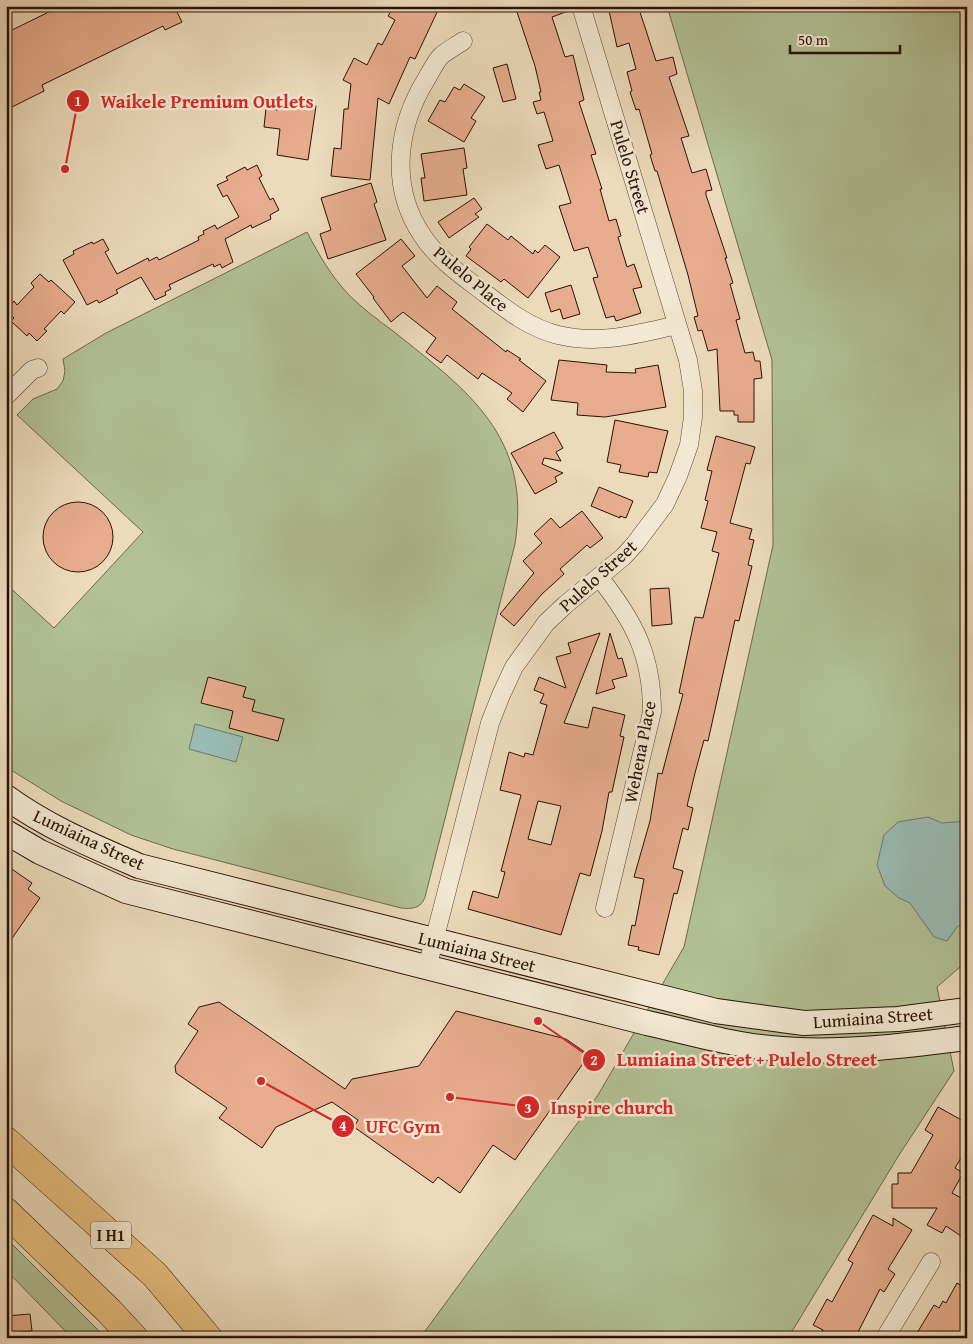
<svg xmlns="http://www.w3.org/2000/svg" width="973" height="1344" font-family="'Gentium Book Plus',serif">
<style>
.green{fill:#b1c195;stroke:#6e684c}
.water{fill:#99bbb4;stroke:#6d776d}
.building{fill:#e7ac8e;stroke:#2b1002;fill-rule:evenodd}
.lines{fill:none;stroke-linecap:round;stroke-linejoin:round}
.street-casing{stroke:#5b4330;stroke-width:19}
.secondary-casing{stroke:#2b1002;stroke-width:26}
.highway-casing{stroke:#2b1002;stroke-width:29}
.street{stroke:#f3e8d3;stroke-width:18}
.secondary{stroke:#f3e8d3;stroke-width:24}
.highway{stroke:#e6be7e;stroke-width:28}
.labels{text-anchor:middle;stroke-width:5;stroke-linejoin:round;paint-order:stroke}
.shield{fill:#f3e8d3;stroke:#675141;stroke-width:1}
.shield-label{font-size:16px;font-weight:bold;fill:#2b1002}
.street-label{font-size:18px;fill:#2b1002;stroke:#f3e8d3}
.leader{fill:none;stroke:#d62828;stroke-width:2}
.callout-dot{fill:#d62828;stroke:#f3e8d3;stroke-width:2}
.mark-label{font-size:15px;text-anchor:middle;font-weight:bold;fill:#fff}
.callout-label{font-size:19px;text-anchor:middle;font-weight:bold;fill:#d62828;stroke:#f3e8d3;stroke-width:5;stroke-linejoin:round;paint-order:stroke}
</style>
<rect width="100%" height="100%" fill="#ecdbbb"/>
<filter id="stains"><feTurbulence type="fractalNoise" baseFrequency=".004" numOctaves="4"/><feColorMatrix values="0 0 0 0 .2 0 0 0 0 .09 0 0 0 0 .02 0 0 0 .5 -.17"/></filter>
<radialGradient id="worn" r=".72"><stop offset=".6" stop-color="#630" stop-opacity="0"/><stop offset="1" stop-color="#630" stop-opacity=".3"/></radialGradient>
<!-- green -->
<path class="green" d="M667,6h300v955l-30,26 17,84 -55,84 -111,183h-368l178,-243 86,-148 89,-402 -1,-185z
M307,232c12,23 24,44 42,63 13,13 29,25 44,36 75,60 139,105 122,213l-90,353c-4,12 -14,12 -24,11l-228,-59 -42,-14 -70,-34 -55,-34v-183l48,44 89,-96 -126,-117 16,-16 24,-10 6,-8 2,-10 -2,-12 43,-26z
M6,1238l100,100h-34l-66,-68z"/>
<!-- water -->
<path class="water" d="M195,724l48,13 -7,25 -47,-13z
M928,817l14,6 25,-2v101l-10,5 -10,14 -13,-4 -24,-34 -11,-5 -14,-12 -8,-21 7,-30 14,-13z"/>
<!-- building -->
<path class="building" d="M61,6h113l8,16 -17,8 -2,-4 -121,59 2,6 -38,19v-77z
M394,6h46l-25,53 -5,-2 -21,47 -11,-6 -8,82 -39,-4 3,-28 7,1 3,-40h4l3,-25 -8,-4 11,-22 13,7 11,-22 4,2 13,-25 -7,-4z
M515,6h56v4l-19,7 13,40 8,-2 11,45 -5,2 17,52 -5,1 11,34h-2l9,32 7,-2 5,17 -3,1 9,30 7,-3 8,23 -9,2 8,24 -25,8 -2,-5 -8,2 -13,-40 5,-1 -10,-30 -14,4 -15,-45 12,-3 -12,-38 -13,4 -8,-24 15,-4 -9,-29 -7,2 -4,-12 8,-2 -2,-8h2l-6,-26z
M608,6h30l18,55 17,-4 4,17 -8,3 20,59 -8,2 11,35 14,-4 6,21 -6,1v4l21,63h-2l8,25 -3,1 10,35 -4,1 9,33 8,-1 2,9h5l2,17 -8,1v43h-16v-7h-4v-4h-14l-3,-62 -9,2 -6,-21 -4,1 -4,-14 4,-1 -10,-41 -31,-104h-2l-5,-16 2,-1 -13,-45 -3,1 -6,-18 2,-1 -5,-19 9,-3 -7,-26 -12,4z
M507,64l9,35 -13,3 -10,-34z
M464,84l21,13 -14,21 5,3 -12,21 -36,-21 12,-21 5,2 9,-15 6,3z
M280,101l36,5 -8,54 -31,-5 3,-26 -16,-2 2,-19 12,2z
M464,148l3,20 -4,1 4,26 -43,6 -3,-23h4l-4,-24z
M257,165l5,11 -3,2 11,22 3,-2 6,12 -9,5 1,4 -19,9 -1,-3 -26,14 8,23 -11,6 -2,-4 -6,3 -1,-3 -44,21 2,4 -6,3 1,3 -11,5 -14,-23 -25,13 2,3 -19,10 -2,-3 -10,5 -24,-45 11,-6 -1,-3 19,-9 1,2 10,-5 6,11 -4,2 12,22 31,-16 1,3 8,-4 2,3 40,-20 -1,-3 6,-3 -1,-3 12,-6 2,4 22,-12 -12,-22 -4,2 -6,-12 11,-5 -2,-3 19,-10 2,3z
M371,183l6,19 -3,2 12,36 -58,19 -8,-25 11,-4 -10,-32z
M474,198l8,11 -7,5 4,3 -30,21 -11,-16z
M487,224l21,16 3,-4 22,18 2,-4 3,3 7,-8 15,12 -32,41 -24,-19 -3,3 -35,-26 5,-7 -2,-2z
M401,239l14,17 -13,10 25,32 10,-12 20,16 -5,7 54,43 1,-2 14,9 -2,1 27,21 -23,31 -16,-13 5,-6 -30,-20 -4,6 -31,-24 -6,8 -15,-11 10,-14 -33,-26 -12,10 -18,-24 1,-1 -18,-23z
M40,274l9,8 2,-2 24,22 -11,12 -3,-3 -17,18 3,2 -10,10 -8,-8 -2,3 -16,-15 3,-3 -8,-8 8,-9 3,4 17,-18 -3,-4z
M571,285l9,29 -17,5 -3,-10 -9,3 -6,-19z
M559,360l48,5 -1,7 30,1 -1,-4 23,-4 8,42 -61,10 -28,-2 1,-12 -27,-3z
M615,420l53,11 -11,42 -8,-1 -1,5 -29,-5 2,-7 -14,-3z
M554,432l9,16 -7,4 5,9 -17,-3 -2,6 21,9 -8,4 2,5 -22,12 -24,-41z
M716,436l39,11 -5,17 -4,-1 -16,60 22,6 -3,10 5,1 -6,25 4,1 -13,55 -4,-1 -27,121 -4,-1 -9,33 -8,33 6,2 -5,22 -5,-2 -10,40 10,3 -6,23 -3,-1 -15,62 -21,-5 1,-3 -11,-2 4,-20 3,1 9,-47 -10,-2 16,-56 8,-48 4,1 21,-80 -4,-1 16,-76 8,1 16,-65 -7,-2 5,-19 -16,-4 7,-27 -3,-1 7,-29 -5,-1z
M599,487l34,14 -7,17 -6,-2v2l-29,-12z
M43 537a35 35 0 1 1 70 0a35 35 0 1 1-70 0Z
M582,511l21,27 -13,10 -3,-3 -27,24 4,5 -22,20 -28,32 -14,-12 34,-41 -11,-12 19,-18 -8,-9 17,-16 9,10z
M669,588l3,36 -20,2 -2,-37z
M600,633l-36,90 24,5 5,-21 32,8 -5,21 4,1 -12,55h-3l-7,39 -12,45 -10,-3 -19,62 -93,-26 5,-18 25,7 7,-26 -4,-1 20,-76 -21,-5 9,-38 15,5 1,-4 8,2 14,-50 -7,-2 4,-9 -10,-4 5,-13 27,11 -10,-31 15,-4 -3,-10zM538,801l23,5 -10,39 -23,-6z
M610,633l8,26 4,-1 5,18 -15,4 3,8 -19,6z
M208,677l38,10 -3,10 12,3 -3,11 32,8 -6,22 -49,-13 4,-17 -32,-8z
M6,865l26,18 -4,6 12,9 -34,49z
M219,1002l126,87 7,-10 67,-13 37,-55 110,28 23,16 -74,105 -22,-15 -33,48 -22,-16 -5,6 -79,-56 4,-7 -26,-18 -56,25 -14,21 -43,-30 8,-10 -51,-35 -1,-7 23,-35 -10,-7 11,-17z
M938,1107l29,16v25l-12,20 8,5 -11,20 15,8v39l-21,-14 -4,7 -15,-8 10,-17h-45v-24h6v-11h13l22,-38 -8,-5z
M873,1215l20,11v-8l19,12 -24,39 7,5 -11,18 -4,-3 -25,49h-35l3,-8 -10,-5 14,-26 5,3 17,-31 4,-8 -5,-3z
M957,1283l10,6v49h-53l20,-33 5,3 4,-7 3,2z
M30,1314l2,17 -26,2v-17z"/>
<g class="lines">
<defs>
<path id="street" d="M463,41c-7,5 -15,9 -22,15 -5,5 -10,15 -14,22 -30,48 -38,108 -5,157 15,24 42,42 64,59 22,17 44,34 72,41 42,10 79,-1 119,-10
M6,396l26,-26 6,-2
M599,577c35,44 53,78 53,135l-47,196
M427,968l63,-245 11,-28 13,-28 32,-44 19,-18 58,-48 12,-13 30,-40 13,-28 11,-31 4,-28v-26l-5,-31 -107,-354
M885,1338l46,-76"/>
<path id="secondary" d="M6,797c41,30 87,49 133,69l577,145 88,12 94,-4 69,-9
M6,832l34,20 86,39 521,132c40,9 82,21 123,25 66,7 131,-2 197,-10"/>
<path id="highway" d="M6,1141l149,134 53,63
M6,1212l103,99 25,27"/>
</defs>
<!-- street casing -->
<use href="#street" class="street-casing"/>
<!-- secondary casing -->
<use href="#secondary" class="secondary-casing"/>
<!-- highway casing -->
<use href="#highway" class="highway-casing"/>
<!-- street -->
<use href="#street" class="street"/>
<!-- secondary -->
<use href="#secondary" class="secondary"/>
<!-- highway -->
<use href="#highway" class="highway"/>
</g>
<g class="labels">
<!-- shield labels -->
<rect class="shield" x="91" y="1221.5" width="40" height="27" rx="4"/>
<g class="shield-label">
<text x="111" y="1241">I H1</text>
</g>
<!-- street labels -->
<g class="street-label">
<text transform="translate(630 167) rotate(73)" y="6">Pulelo Street</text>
<text transform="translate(471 279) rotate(40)" y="6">Pulelo Place</text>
<text transform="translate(598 576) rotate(-42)" y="6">Pulelo Street</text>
<text transform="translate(640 752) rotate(-79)" y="6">Wehena Place</text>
<text transform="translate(89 840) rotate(25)" y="6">Lumiaina Street</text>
<text transform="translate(477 952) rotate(14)" y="6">Lumiaina Street</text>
<text transform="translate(873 1018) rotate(-4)" y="6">Lumiaina Street</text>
</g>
</g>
<!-- callouts -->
<path class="leader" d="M65 169L78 101M538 1021L594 1060M450 1097L528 1107M261 1081L343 1126"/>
<g class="callout-dot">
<circle cx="65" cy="169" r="5"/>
<circle cx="538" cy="1021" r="5"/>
<circle cx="450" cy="1097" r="5"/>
<circle cx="261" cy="1081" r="5"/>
<circle cx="78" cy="101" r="12"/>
<circle cx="594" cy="1060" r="12"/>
<circle cx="528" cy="1107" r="12"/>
<circle cx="343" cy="1126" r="12"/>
</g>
<g class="mark-label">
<text x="78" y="106">1</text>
<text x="594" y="1065">2</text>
<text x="528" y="1113">3</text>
<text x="343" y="1131">4</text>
</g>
<g class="callout-label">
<text x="207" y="108">Waikele Premium Outlets</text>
<text x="747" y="1066">Lumiaina Street + Pulelo Street</text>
<text x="612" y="1114">Inspire church</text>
<text x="403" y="1133">UFC Gym</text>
</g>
<!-- margin -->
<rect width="973" height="1344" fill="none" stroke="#ecdbbb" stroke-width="25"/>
<rect x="8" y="8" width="958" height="1329" fill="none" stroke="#2b1002" stroke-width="2.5"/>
<rect x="12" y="12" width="948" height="1319" fill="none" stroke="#2b1002"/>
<!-- scale -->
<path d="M790 45v8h110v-8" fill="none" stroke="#2b1002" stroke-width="2.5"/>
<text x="798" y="45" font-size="15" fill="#2b1002" stroke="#f3e8d3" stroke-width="4" paint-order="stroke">50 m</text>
<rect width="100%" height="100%" filter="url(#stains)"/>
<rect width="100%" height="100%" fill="url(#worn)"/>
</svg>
